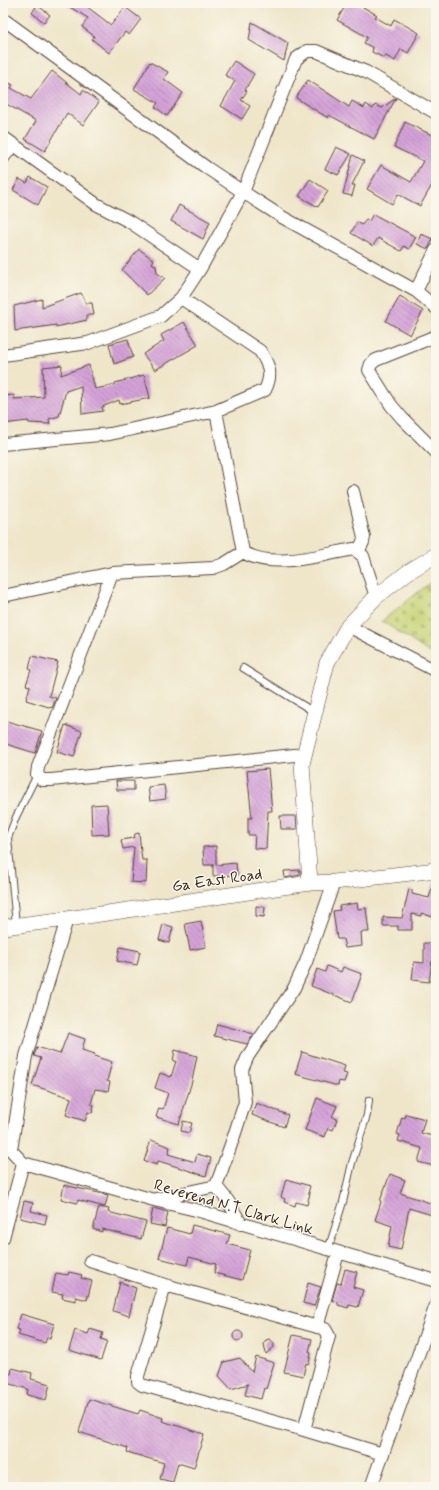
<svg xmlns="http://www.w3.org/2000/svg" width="439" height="1490" font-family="Mynerve,sans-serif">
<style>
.cemetery{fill:url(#cemetery-stones);stroke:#817f4a}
.building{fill:url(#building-back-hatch)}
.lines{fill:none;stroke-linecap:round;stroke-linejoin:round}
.service-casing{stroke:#564638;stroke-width:8}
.minor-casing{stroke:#564638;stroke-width:14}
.tertiary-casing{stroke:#564638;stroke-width:16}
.service{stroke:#fff;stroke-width:6}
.minor{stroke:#fff;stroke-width:12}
.tertiary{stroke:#fff;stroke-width:15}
.labels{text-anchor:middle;stroke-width:3;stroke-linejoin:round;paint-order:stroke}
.street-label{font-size:16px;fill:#3b2a1e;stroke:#fbf7ec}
</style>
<defs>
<pattern id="cemetery-stones" width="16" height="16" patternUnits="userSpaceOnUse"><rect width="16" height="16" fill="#c7d476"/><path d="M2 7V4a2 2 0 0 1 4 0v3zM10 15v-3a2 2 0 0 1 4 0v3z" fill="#acb666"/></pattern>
<pattern id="building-back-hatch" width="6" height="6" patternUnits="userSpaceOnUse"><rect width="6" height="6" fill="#d4a2d8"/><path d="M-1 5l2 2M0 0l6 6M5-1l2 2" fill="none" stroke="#ad84af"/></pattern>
</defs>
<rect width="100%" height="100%" fill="#fbf7ec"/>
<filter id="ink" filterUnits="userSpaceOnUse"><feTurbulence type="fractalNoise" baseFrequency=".025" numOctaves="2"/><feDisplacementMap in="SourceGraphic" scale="8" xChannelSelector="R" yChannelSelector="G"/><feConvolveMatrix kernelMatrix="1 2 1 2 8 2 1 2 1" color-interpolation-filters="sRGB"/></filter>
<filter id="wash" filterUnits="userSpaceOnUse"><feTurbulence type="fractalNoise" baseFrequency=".012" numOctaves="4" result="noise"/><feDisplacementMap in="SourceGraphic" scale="16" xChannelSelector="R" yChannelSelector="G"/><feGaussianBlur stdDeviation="0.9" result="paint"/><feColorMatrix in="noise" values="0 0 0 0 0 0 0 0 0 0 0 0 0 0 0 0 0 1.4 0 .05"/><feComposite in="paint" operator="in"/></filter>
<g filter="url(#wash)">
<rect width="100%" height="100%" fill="#efe6ca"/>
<!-- cemetery -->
<path class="cemetery" d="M436,578v79l-54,-36z"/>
<g id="blocks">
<!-- building -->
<path class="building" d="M63,3h19l29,22 14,-18 16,12 -12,16 -4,-3 -16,21 -17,-14 2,-3 -12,-9 6,-9z
M347,3h9l21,12 -2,2 16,9 3,-7 25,14 -11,20 -7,-4 -6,12 -9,-5 -2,2 -12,-6 1,-4 -9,-5 3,-6 -30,-17z
M37,5l13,10 -6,7 -12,-9z
M252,22l36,21 -4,18 -35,-21z
M234,61l20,13 -9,16 2,1 -6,9 9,6 -8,13 -21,-13 14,-25 -10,-6z
M150,62l18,10 -4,7 19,14 -16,23 -12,-9 3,-4 -24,-14z
M52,71l29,23 2,-4 16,12 -16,23 -16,-12 -22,38 -20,-12 11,-18 -33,-19v-22l10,5 -2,3 20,11z
M308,80l41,27 3,-6 12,7 2,-4 7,5 2,-4 7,3 14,-10 -22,41 -45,-24 -1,3 -32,-20z
M405,122l31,15v41l-16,28 -22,-12 -6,10 -25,-15 14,-24 30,17 12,-21 -29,-14z
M336,147l15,7 -13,21 -13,-6z
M353,155l11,6 -12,24h3l-3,11 -9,-2z
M30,177l17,10 -9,18 -25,-15 6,-11 8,4z
M310,179l18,12 -10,16 -19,-11z
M179,205l31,17 -7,17 -32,-18z
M373,214l43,23 -7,12 -5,-3 -3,5 -23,-13 -5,8 -22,-13 6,-11 5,3 4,-6 3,2z
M421,234l12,5 -5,10 -11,-5z
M139,249l15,11 -2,3 4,3 1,7 8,5 -18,17 -25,-25z
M81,293l5,10h6l2,12h-7v5l-31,7v-2l-41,6 -1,-25 28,-7v8z
M400,296l23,15 -13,24 -24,-14z
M184,322l14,23 -43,25 -12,-16 21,-13 -3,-6z
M128,339l5,18 -19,7 -5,-20z
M62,365l-1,10 28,-10 6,24 20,-4v-2l29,-8 6,23 -30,6 -1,-4 -17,7 1,4 -21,3 -1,-28 -15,5 -7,25 -10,3 1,5 -21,-1 -1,-2 -25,3v-28l11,-1v4l30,-2 -1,-30z
M32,656l26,6 -9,34 7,2 -4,10 -26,-8 4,-14 -4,-1 5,-15 -2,-1z
M3,720l39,11 -7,22 -32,-10z
M65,725l17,6 -8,26 -17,-5z
M268,769l4,42h-4l-2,38 -12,-1 1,-13h-7v-17h4l-5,-47z
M116,781h18v9h-17z
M164,785l2,14 -16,2 -2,-14z
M107,804l2,30 -17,1 -1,-30z
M280,816h16l1,13h-16z
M139,833l3,27h5l-1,23 -15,-1 3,-35 -11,2 -2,-9 13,-2 1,-4z
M216,846v19l20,-2 1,12 -24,1v-11h1h-10l-1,-18z
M300,870v5l-15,3 -1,-7z
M434,881h2v37l-15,-5v3l-9,-2v16h-14v-4h-15v-9l19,1 7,-29 3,1v4l17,4z
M357,903l1,6 8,-1 3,24h-8l1,14 -17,2 -2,-9h-6l-4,-28 7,-1 -1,-4z
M256,906l9,1 -1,10 -8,-1z
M201,921l5,26 -16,3 -5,-26z
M163,924l10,3 -4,16 -10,-3z
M424,943h12v18h-4l-3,21 -17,-2 2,-18 10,1z
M120,947l20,4 -3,14 -20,-4z
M327,966l14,6 2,-5 19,7 -10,28 -41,-16 6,-17 8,3z
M217,1024l37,10 -1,1 -6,9 -33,-8z
M68,1033l17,6 -3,11 13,4 -1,2 18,6 -5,19 3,1 -2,9 -13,-2 -4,15 3,1 -2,8 -4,-1 -3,9 -19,-6 5,-17 -39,-13 9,-27 -7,-2 3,-9 23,7z
M175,1050l22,6 -5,25 -13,43 -23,-7 3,-9 4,1 5,-16 -13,-5 5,-15 11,4 5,-16h-3z
M302,1052l43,14 -2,7 4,1 -3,8 -5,-1 -1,5 -43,-12z
M317,1098l20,8 -5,11 5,2 -4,11 -5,-2 -3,9 -20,-7z
M256,1103l32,12 -4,12 -32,-12z
M406,1114l19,5 -4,14 15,4v28l-2,-1v2l-16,-4 4,-14 -24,-7 2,-6 -3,-1 5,-17 3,1z
M183,1121l9,2 -3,10 -8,-2z
M151,1140l19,7 -2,7 27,8 2,-8 14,4 -5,18 -41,-13 -7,-2 -1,4 -13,-4z
M390,1174l15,6 -5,13 36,12 -1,11 -26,-8 -8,42 -13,-3 4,-21 -17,-6 6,-18 -1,-1z
M286,1179l24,7 -2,7h2l-3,12 -11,-3 -1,4 -11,-4 1,-3 -4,-2z
M64,1185l44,10 -3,12 -27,-7 -1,3 -16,-4z
M24,1201l9,2 -2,8 16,4 -2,9 -25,-6z
M99,1207l10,2 -1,3 38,10 -5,17 -39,-10v3l-9,-3z
M153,1208l15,4 -3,15 -15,-3z
M192,1225l38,10 -3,9 23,6 -8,30 -28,-7 2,-9 -27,-7 -2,8 -28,-7 8,-30 23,6z
M345,1269l12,3 -4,15 10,3 -5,17 -9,-2 -1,3 -10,-3v-3l-6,-2 5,-17 4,1z
M69,1272l13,3 -1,3 11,3 -5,19 -11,-3v4l-14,-3 1,-4 -11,-2 4,-19 12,2z
M120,1282l16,6 -7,28 -16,-5z
M308,1283l13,4 -7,19 -11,-3z
M21,1314l33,10 -4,14 -3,-1 -2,6 -27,-8 2,-5 -4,-1z
M90,1329l13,4 -2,6 6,2 -6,19 -32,-10 6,-20 13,4z
M233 1336a5 5 0 1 1 10 0a5 5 0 1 1-10 0Z
M293,1335l19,4 -3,13 2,1 -2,11 -3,-1 -3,13 -19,-4z
M269,1339l2,1 3,4v3l-8,7 -2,-10 2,-4z
M256,1357l18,6 -8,26 -2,-1 -3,11 -16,-4 3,-11 -17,5 -12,-13 5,-14 16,-4 12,14z
M12,1368l20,5 -1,6 19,5 -4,16 -19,-5 1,-6 -25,-7v-10l8,2z
M89,1399l49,15 2,-4 23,8 -1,3 42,13 -10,34 -16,-5 -5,19 -13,-3 4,-16 -37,-11 1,-4 -49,-16z"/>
</g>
</g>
<g filter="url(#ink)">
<use href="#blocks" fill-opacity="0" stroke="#564638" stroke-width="1"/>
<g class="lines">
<defs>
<path id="service" d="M243,668l71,44
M16,925l-8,-87 8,-21 21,-42
M328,1250l15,-48 9,-39 15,-48 2,-15"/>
<path id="minor" d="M3,19l204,149 36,24 39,25 134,74 20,17
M3,137l93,67 34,18 70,47
M3,158l10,-13
M416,291l20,-41
M436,336l-60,24 -5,4 -2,6 22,35 11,13 34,34
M3,355l85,-12 73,-27 20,-18 19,-29 43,-77 53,-133 11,-8h9l50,21 70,41
M216,411l27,141
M3,444l107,-10 106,-23 49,-21c8,-16 4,-25 -5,-39l-79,-53
M353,491l11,46 -1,5 -5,10
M112,573l-74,194 -1,8 5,5h9l253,-26
M3,596l109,-23 101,-5 11,-4 19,-12c29,18 78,3 111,-3l9,7 13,41
M348,626l88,45
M23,1163l131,37 42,10 240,71
M23,1163l-12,-13 15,-94 41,-137
M216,1186l17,-47 12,-37 -3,-32 6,-14 46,-68 12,-26 28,-80
M216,1186l12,15 13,23
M156,1199l60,-13
M3,1238l20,-75
M90,1261l75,24 160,44 4,7 -25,94
M165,1285l-27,91v6l4,3 162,45 79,24
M317,1327l21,-74
M371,1487l65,-182"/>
<path id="tertiary" d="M310,883l-8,-119 25,-101 21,-37 28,-29 32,-25 28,-17
M3,927l64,-8 243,-36 24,-1 102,-12"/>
</defs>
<!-- service casing -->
<use href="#service" class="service-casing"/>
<!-- minor casing -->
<use href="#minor" class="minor-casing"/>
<!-- tertiary casing -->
<use href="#tertiary" class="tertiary-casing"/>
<!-- service -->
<use href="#service" class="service"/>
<!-- minor -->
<use href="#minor" class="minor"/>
<!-- tertiary -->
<use href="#tertiary" class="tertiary"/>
</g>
</g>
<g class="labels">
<!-- street labels -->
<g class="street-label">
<text transform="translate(217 879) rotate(-8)" y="6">Ga East Road</text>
<text transform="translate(234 1206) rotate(16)" y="6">Reverend N.T Clark Link</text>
</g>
</g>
<!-- margin -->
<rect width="439" height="1490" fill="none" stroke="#fbf7ec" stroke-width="16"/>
</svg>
